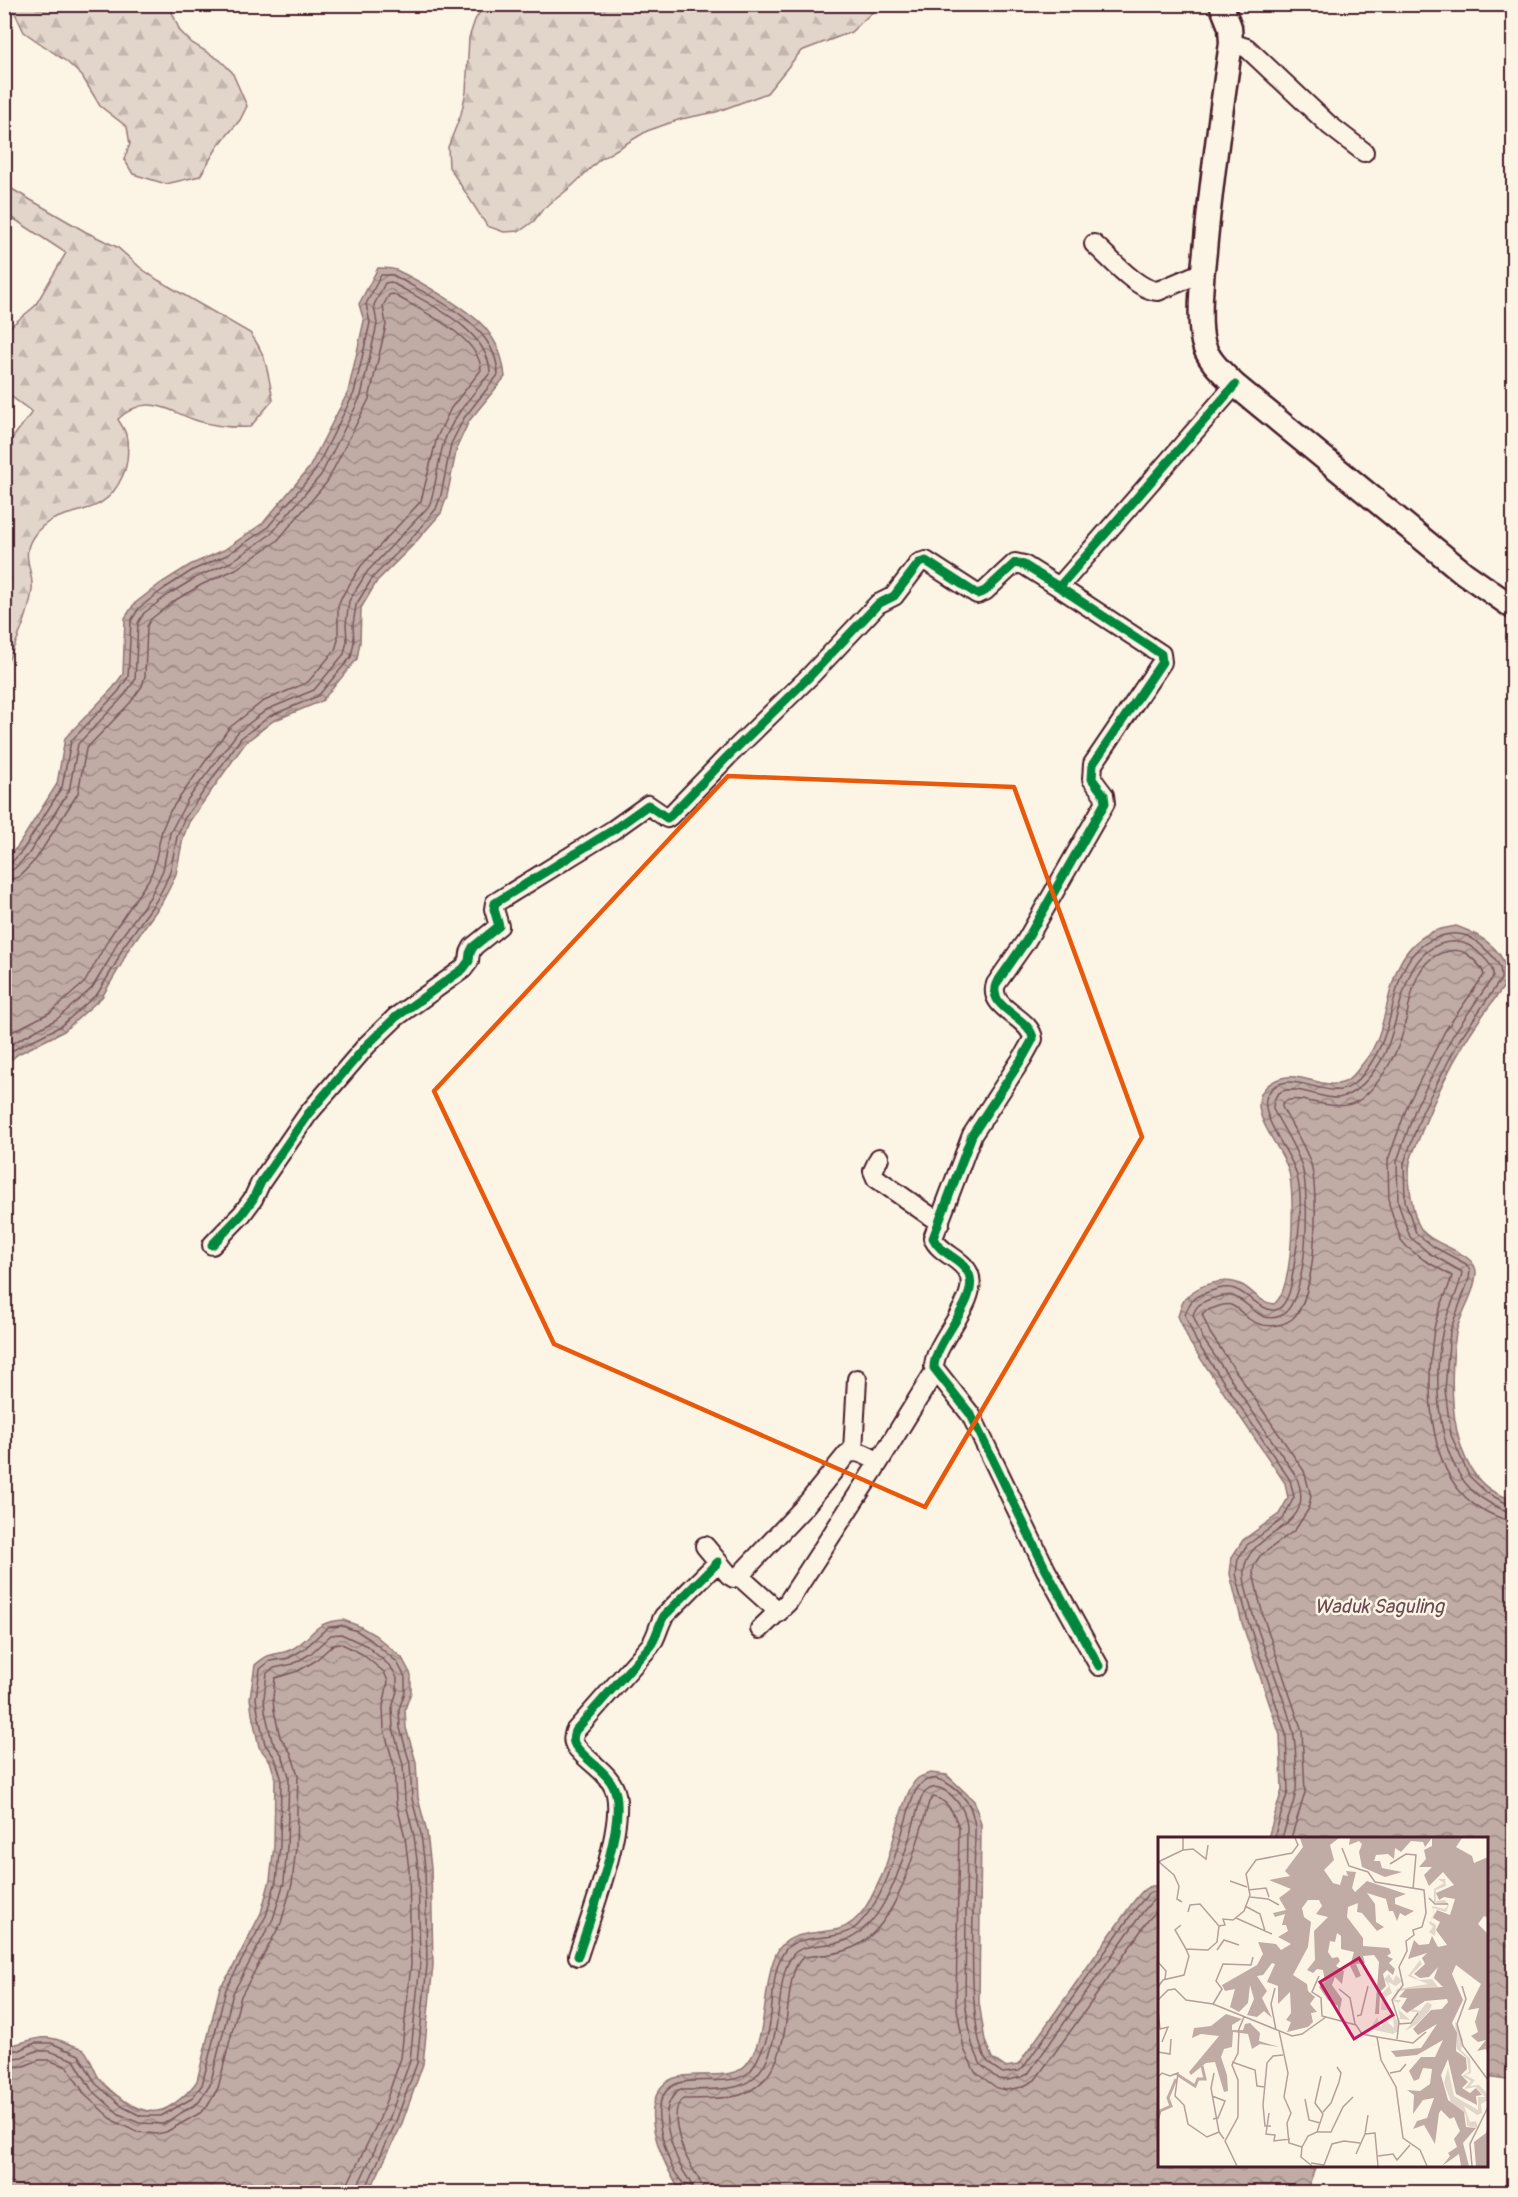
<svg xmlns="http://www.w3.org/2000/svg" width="1518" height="2197" font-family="Pangolin,sans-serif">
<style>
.forest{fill:url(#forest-firs);stroke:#967a7a;stroke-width:1.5}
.water{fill:url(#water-waves);stroke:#917474;stroke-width:1.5}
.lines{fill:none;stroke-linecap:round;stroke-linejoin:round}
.shore{stroke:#79575c;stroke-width:1.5}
.minor-casing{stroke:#4a1f2b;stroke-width:22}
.major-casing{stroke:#4a1f2b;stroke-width:27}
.minor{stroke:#fcf5e5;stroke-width:18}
.major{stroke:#fcf5e5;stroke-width:22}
.cycleway-casing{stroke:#fcf5e5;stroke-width:13}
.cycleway{stroke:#00873e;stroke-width:9}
.marked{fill:none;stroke:#e8590c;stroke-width:4.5;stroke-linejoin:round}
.labels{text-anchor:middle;stroke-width:5;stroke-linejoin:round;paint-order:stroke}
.water-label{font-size:20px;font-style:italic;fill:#6d4950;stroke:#fcf5e5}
.inset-river{fill:none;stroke:#c0aca5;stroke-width:3}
.inset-road{fill:none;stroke:#b59f9b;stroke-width:1.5}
.view{fill:#c2185b;fill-opacity:0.15;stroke:#c2185b;stroke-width:3}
.inset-edge{fill:none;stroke:#4a1f2b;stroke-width:3}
</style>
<defs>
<pattern id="forest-firs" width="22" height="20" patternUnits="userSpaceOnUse" patternTransform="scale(1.5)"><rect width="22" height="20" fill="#e2d5ca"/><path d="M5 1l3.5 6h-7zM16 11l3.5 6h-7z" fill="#c3b6ae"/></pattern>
<pattern id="water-waves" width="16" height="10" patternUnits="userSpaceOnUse" patternTransform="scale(1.5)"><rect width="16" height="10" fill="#c0aca5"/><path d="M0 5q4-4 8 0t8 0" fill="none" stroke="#9e8b87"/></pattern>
</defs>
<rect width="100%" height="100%" fill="#fcf5e5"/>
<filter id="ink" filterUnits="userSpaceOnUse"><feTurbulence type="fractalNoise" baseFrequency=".0167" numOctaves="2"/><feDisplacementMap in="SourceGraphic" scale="12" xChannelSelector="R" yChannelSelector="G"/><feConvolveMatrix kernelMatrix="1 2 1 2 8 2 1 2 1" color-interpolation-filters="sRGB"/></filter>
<g filter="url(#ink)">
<!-- forest -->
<path class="forest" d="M5,4l164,1 11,26 12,12 28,17 12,12 15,34 -7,14 -22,26 -18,30 -34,8 -33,-10 -9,-15 6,-15 -3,-17 -27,-21 -18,-30 -15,-14 -43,-30 -9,-19z
M484,5v-1l396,1 -29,27 -50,19 -34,42 -51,19 -35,7 -34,12 -48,29 -28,27 -28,22 -9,12 -14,10 -16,1 -17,-6 -38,-59 -1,-20 13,-33 5,-22 3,-54 6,-18z
M5,185l81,47 31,15 25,22 16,11 92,53c17,22 18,41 23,67l-23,27c-18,1 -35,-1 -52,-6 -16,-5 -33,-16 -50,-16 -12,0 -22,7 -30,14 2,5 7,10 8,16 3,12 2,29 -3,40 -22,52 -64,24 -90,62 -13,20 1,33 -1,53 -3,27 -17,54 -27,78v-220l27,-36 -27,-20v-61l30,-25 31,-53 -61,-40z"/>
<!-- water -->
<path class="water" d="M378,268c6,0 13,0 18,2 22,10 77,42 90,59 12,15 17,29 19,48l-36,44 -12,26 -10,49 -6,17 -28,32 -36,36 -16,27 -1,34 -3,17 -35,42 -49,20 -27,21 -57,80 -6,16 -7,36 -7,15 -8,15 -33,46 -7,15 -19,32 -38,34 -46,23 -13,11v-205l13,-14 39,-62 8,-46 48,-50 10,-14 2,-56 9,-14 27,-21 29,-18 34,-15 39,-27 46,-55 39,-76 16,-71 -5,-17z
M1456,926c26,9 53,26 51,56 -14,20 -30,39 -42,60 -17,28 -32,60 -44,91 -3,9 -9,20 -11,29 -3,16 2,54 11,67 11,17 56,23 55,44 -1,21 -16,40 -20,60 -8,51 -9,153 57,166v582l-26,-4 -1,-239h-218l14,-48 -2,-55 -38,-112 -12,-49 2,-17 11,-17 36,-26 9,-16 -3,-15 -95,-140 -12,-27c2,-5 3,-12 7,-17 11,-14 40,-23 57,-14 13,7 16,17 32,19 20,-14 21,-108 15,-132 -5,-22 -36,-52 -29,-75 1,-5 6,-11 11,-14 25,-18 50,9 74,-1 7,-3 14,-14 19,-20 32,-38 15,-104 66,-129 7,-4 18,-5 26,-7z
M343,1620l16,6 16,9 27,23 9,17v17l-6,17 1,19 10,34 2,36 9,35 4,35 2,97 -10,99 -22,62 -29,60 -3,6h-364v-146c27,-3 33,-15 62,-3 5,2 13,4 17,7 5,4 10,21 15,28 11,14 39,37 59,33 13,-2 32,-19 39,-30l23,-94 10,-14 31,-60 9,-33 4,-34 1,-69 -5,-16 -11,-14 -7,-33 -2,-16 5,-33c5,-4 10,-9 16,-10 6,-2 13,-2 19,-5 25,-12 20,-28 53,-30z
M930,1773l17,2 27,26 7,23 -2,178 6,39 7,17 13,9 13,-2 113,-160c8,-10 14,-21 28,-19l1,280h156l-10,26h-625c-14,-22 -34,-62 -27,-89 12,-51 74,-10 95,-42 22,-31 12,-96 34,-117 8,-8 19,-9 29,-11 9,-1 19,-2 27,-4 24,-7 35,-37 44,-56 9,-21 20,-82 34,-94 3,-3 9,-4 13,-6z"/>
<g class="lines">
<!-- shore -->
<path class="shore" d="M4,864l7,-1 12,-13 39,-63 9,-46 47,-49 10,-15 3,-56 8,-13 26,-20 28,-18 34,-15 40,-27 48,-57 39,-78 16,-70 -4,-19 15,-29h12c39,23 104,48 105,100l-34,43 -13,26 -10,51 -5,14 -27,32 -36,36 -17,28 -3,20 1,17 -3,15 -33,39 -48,20 -29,22 -57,81 -7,18 -7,35 -6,14 -8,15 -33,46 -7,16 -18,30 -37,33 -46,23 -11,8
M4,872l10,-3 14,-14 41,-64 9,-47 45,-47 12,-17 3,-57 6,-10 25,-19 28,-17 34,-15 40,-28 50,-59 40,-79 16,-72 -3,-19 11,-22 6,-1c33,20 98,46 99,91 -17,22 -37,42 -46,69 -7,21 -7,43 -15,64l-62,66 -18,29 -3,23 1,17 -3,13 -30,36 -48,20 -28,22 -50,67 -18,34 -7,37 -6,13 -7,14 -33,46 -8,17 -17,28 -35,31 -53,29
M4,881l15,-4 17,-18 42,-66 8,-44 44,-46 12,-17 3,-10 2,-50 4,-7 23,-18 27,-16 35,-16 41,-28 50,-59 42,-83 17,-74 -3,-19 6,-11 4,-1c26,16 87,42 88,76l-30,38 -14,29 -16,64 -60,65 -20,32 -3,8v34l-3,10 -27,32 -46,20 -33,26 -59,83 -8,19 -8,37 -5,12 -40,59 -24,44 -34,30 -47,24
M1274,1838l14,-47 -2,-57 -38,-113 -12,-47 2,-15 9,-14 36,-26 11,-22 -4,-17 -94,-139 -11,-26c4,-12 8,-18 20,-22 8,-3 17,-6 26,-5 20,3 44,45 58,5 3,-8 3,-18 5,-27 4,-31 12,-69 0,-99 -7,-18 -35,-53 -27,-71 17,-34 60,7 84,-10 13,-9 28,-34 33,-49 15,-40 10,-89 61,-102 15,-4 26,1 37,11 11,10 20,17 19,33l-41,60 -37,71 -19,53 1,38 11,32 18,14 32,17 4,6 -1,9 -19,52 -5,59 6,45 18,41 18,17 19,10 8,1
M1282,1838c4,-15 12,-32 14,-48 1,-13 0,-46 -3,-59 -8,-32 -22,-64 -33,-95 -5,-15 -18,-52 -16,-66 5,-42 76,-38 52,-94l-94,-139 -9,-22c3,-9 7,-12 15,-15 8,-3 15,-5 23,-4 18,3 27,29 49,20 29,-12 30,-122 22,-149 -6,-20 -20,-40 -29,-58 0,-37 46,-9 65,-11 17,-3 29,-17 39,-31 26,-36 19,-112 67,-124 13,-3 22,-1 33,8 8,8 17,14 16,26l-40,58 -37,72 -19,54 1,42 12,34 19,16 33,19c-2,19 -15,37 -19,57 -11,51 -8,145 45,173 8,5 16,9 26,10
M1291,1838l14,-45 -3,-62 -39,-115 -10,-43 1,-8 6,-9 35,-26 13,-20 3,-14 -7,-25 -94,-138 -8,-19c4,-4 7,-5 12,-6 5,-2 12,-5 17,-3 7,3 13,10 18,14 13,9 31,9 43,0 25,-20 27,-124 19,-155 -6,-19 -20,-39 -29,-57v-3c13,-15 54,14 79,-5 16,-13 29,-34 37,-52 14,-30 8,-85 47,-95 8,-2 14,-3 22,2 6,5 15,12 17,21l-39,56 -37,73 -20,56 1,44 12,36 6,7 17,13 28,16c-5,18 -15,35 -18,53 -8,56 -9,150 49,181 10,5 19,10 31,11
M4,2051l16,-1 15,-7h16l28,12 17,29 27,23 18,9h20l30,-17 11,-14 24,-96 40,-73 10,-35 4,-35 1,-69 -6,-19 -10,-14 -7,-31 -2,-15 4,-29 10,-8 19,-3 15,-9 24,-22 14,-1 15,5 14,9 26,22 8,15v15l-6,17 1,19 10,36 2,35 9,35 4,34 2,97 -10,98 -22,61 -31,68
M4,2059l18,-2 14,-6h13l25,9 17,29 28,25 20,9 24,1 36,-22 11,-17 23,-92 40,-74 11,-37 3,-36 2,-70 -7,-21 -10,-14 -7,-30 -1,-13 3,-25 7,-5 19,-4 17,-10 21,-19 10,-1 26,12 24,21 6,11v13l-5,17 1,20 10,37 2,35 9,36 4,33 2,95 -10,97 -22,61 -30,63 -2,7
M4,2068l20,-2 15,-6h9l19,7 19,29 28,25 23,11 20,2 9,-2 34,-19 7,-6 11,-19 23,-92 40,-73 11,-39 4,-37 2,-72 -7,-22 -11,-16 -6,-27 -1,-12 2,-20 23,-7 17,-10 19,-17 6,-1 22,11 22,18 4,9 -5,26 1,22 10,37 2,36 9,35 4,33 2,94 -10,94 -21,60 -31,63 -2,11
M686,2192c-1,-9 -9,-15 -13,-23 -7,-15 -18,-50 -13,-66 12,-39 62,-11 88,-30 6,-5 9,-13 12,-19 2,-5 6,-11 7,-17 8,-25 2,-67 19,-88 16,-18 54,-5 72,-24 27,-27 36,-66 47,-102 4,-12 6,-28 15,-38 15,-17 39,5 48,18 4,6 5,15 7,22 1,45 -12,207 13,237 3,4 10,8 15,11l16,-2 4,-3 113,-160 13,-15 11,-2
M693,2192c0,-11 -10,-18 -14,-29 -9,-21 -23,-58 1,-73 17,-1 43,1 59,-4 34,-11 37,-57 41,-86 2,-15 3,-31 12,-44 9,-14 41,-9 55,-16 45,-19 61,-99 74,-142 12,-21 30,-6 40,9 4,5 5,13 6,19l-2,176 7,42 9,21 17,14 10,1 14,-3 6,-3 114,-161 11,-13 7,-1
M703,2192c-1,-12 -9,-19 -14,-30 -8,-14 -21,-53 -6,-63 17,-1 45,1 60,-5 61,-24 33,-119 61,-137 15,-2 33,-2 46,-8 49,-20 65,-101 79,-147l4,-5c14,2 22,18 26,31l-3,175 8,46 11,23 22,16 9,2 16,-3 13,-7 55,-76 59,-85 11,-11"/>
<defs>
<path id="minor" d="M1231,43l16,5 82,77 35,27
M1094,244c15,13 44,47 64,47l45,-19
M879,1158l-6,13 3,7 64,45
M212,1245l30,-31 11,-15 8,-17 47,-68 59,-69 29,-28 67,-48 6,-8 1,-8 3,-6 26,-21 -5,-17 1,-6 118,-73 35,-25 19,13 3,-2 57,-59 83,-81 68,-72 16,-8 25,-33 7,-2 51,33 8,-3 30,-28 9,2 35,22
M853,1451l4,-72
M705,1546l24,29 5,3 5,-2 66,-70 42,-52c10,-6 22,3 32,8l56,-91
M739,1576l40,36
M760,1629l28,-27 91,-140
M1099,1666l-53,-96 -75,-155 -37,-47c-1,-26 46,-67 35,-94 -7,-16 -29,-20 -36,-36l39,-103 51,-78 10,-18c-2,-22 -46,-30 -37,-55l30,-43 79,-138 -1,-8 -12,-16 1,-15 69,-102 -1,-8 -102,-67 176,-202
M578,1956c12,-38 46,-125 38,-162 -5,-22 -30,-32 -41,-49 -3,-5 -2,-9 0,-14l75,-85c7,-9 8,-20 14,-30l54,-54"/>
<path id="major" d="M1221,4l9,23 1,16c-10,69 -20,138 -26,208 -3,23 -7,70 -2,91 4,18 20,31 32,43l229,188 50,35"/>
</defs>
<!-- minor casing -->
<use href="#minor" class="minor-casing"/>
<!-- major casing -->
<use href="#major" class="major-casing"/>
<!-- minor -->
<use href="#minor" class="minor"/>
<!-- major -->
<use href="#major" class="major"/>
<defs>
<path id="cycleway" d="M212,1245l30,-31 11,-15 8,-17 47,-68 59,-69 29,-28 67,-48 6,-8 1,-8 3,-6 26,-21 -5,-17 1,-6 118,-73 35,-25 19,13 3,-2 57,-59 83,-81 68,-72 16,-8 25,-33 7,-2 51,33 8,-3 30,-28 9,2 35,22
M1099,1666l-53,-96 -75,-155 -37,-47c-1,-26 46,-67 35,-94 -7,-16 -29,-20 -36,-36l39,-103 51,-78 10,-18c-2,-22 -46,-30 -37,-55l30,-43 79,-138 -1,-8 -12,-16 1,-15 69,-102 -1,-8 -102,-67 176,-202
M578,1956c12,-38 46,-125 38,-162 -5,-22 -30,-32 -41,-49 -3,-5 -2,-9 0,-14l75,-85c7,-9 8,-20 14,-30l54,-54"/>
</defs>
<!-- cycleway casing -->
<use href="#cycleway" class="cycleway-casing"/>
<!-- cycleway -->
<use href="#cycleway" class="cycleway"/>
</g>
</g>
<!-- marked area -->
<path class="marked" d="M728,776l286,11 128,350 -217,370 -371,-163 -120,-253z"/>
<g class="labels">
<!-- water labels -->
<g class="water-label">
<text x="1379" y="1613">Waduk Saguling</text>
</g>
</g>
<!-- overview -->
<g transform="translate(1158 1837)">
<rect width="330" height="330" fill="#fcf5e5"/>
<path d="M280,42h7l1,7 -10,4v11l9,-1 4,5 -3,7 -13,-4 2,7 -5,6 6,4 -1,11 -6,-4 4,-5 -4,-4 5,-9 -2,-8 13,3 3,-4 -14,-3v-13l10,-6zM262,123l2,4 -11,11 8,5 13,-1 6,8 -39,4 -4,9h6l-4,4 2,6 11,10 -11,-1 -1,12 -5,3 -23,-5 7,-12 3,10 6,-6 8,7 -1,-11 -8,-3 9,1 2,5 4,-2 -3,-16 -4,-1 4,-12 31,-5 -20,-8zM231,137l4,7 3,-6 6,6 -6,5 -8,-4 4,11 -8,5 7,12h-10l1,-17 7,-7 -5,-7zM269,165l5,3 -3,6 -12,13 -12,7 11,-13 2,-6h-7l1,-3 8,2zM297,184l8,19 -2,10 9,9 1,14 -6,2 10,5 -5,6 9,-1 9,9v6l-7,4 1,9 -5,2 -13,-9 6,16 6,-1 2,7 -11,-2 -1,-11 -15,-13 -7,-19 4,-15 6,28 24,14v-13h7l-9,-10 -12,2 7,-8 -9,-5 7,-4 -2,-14 -10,-9z" fill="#e2d5ca"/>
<path d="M142,1h39l-9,7 4,15 -10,10 9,13 7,2 3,-10 5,1 -2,-5 10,1 -4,16 3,4 12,-11 39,13 -11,4v6l19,7 -9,5 -5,-3 -3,8 -4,-10h-4l-3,-12 -19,-6 8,11 1,18 8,5 -7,4 -15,-18 -5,-1 1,-9 -10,4 -1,10 16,21v8l26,2 2,5 -4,3 6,3 -4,4 6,6 -2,6 -6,-5 -4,4 3,12 -6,6 -1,22h-4l4,-52 -5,-7 -11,1 2,7 -9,1 5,12 -5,2 -6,-12 4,-14 -13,-3v-13l-4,-3 -2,9 -5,-1 -2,11 4,6 6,-1 2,4 -4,5 8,5 -2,13 -7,-7 -3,8 10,14 -3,15 -1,-8 -10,-6 -9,-13 6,-6 -2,-11 -6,-1 -4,4 -6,-3 8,-10 -1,-29 14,-14 -12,-3 6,-8 -3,-6h-11l-6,8 2,9 7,5 -3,25 -15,28 14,9 1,7 7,6 -5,7 7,8 -6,1 2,9 -5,5 -21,5 4,-10 -5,-2 5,-7 -1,-21 -12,12v-18l-11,-4 8,-18 -3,-1 -9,12 -6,1 10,15 -5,7 10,20 -8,-7 -7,6 -10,-2 7,-16 -4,-14 -2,18 -9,9 -9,-5 5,-18 -10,2 -3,-6 35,-20 6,-11 -5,-12 18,2 5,6 10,-6 -13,-7 10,-6 -2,-6h-4l3,-11 -10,3 -2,-4 13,-3 -7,-12 12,-9 -22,-9 21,-4 -5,-5 18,-24zM192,1h112l-6,9 16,9 2,7 14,-6v61l-4,-2 -6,8 10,10v121l-2,-6 -9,2 9,-11 -8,2 -7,-6 7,-4 -3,-10 4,-14 -11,2 13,-26 -25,-19 -4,9 11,26 -11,23 5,10 -1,18 10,7 1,11 -6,6 7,7 -6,6 8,5 6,-5 6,7 -6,1 1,9 -21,-11 -8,-35 -7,16 7,25 16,12 2,15 10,1 -13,15 6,23h-8l-2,-12 -17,12 8,-10 -2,-3 9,-6 -3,-8 6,-8 -6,-14 -4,2 -9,-9 -2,3 -4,31 -11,-19 -11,4 4,-8 10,-3 7,-20 -11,2 -10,14 1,-19 -7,-5 13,1 10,-7 2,-15 -9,-1 -4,11 -5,2 -5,-10 12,-14h14l8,-17 -26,15 -21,2 -5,-6 30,-3 16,-24 -19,11 -5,-6 18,-19 11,-1 6,-7 -1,-3 -22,2 -18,12 -6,-5 6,-10 -8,-1 7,-8 37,-2 -9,-9 4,-11 -9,10 -9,1 -6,-4 11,-10 -3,-6 5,-5 -19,6 6,-19 5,5 10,-1 3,-8 6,11 9,-2 -11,-15 4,-8 -7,-4 4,-8 13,5 5,-16 -11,-2 -5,3 -3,-7 18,-8 -11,-13 -14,14 -5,-11 8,-8h-13l7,-8 -2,-9 8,-4v-8l-7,9 -2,-5 -12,-1 -10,11 -6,-4 -1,11 -6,-5 -12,1 -2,6h6l2,7 20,4 -17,5 -23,-10 -3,-15 3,-8 -3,-3 -10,4zM68,177l16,5 -10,6v5h11l2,-6 5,-1 10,10 -1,8 20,6 -19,-3 -8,5 -4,-15 -15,-2 -1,15 -8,2 -3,8 6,18 1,16 -4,1 -9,-30 -9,1 -15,12 -2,-3 30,-36 -18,-2 -9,4 2,-10 17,-2zM330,288v41h-12l-2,-24 12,-9z" fill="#c0aca5"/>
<path class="inset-river" d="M20,238l17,11 3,-7h7l-3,-13M0,281l2,-7 11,-5 -3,-8 8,-19"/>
<path class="inset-road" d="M184,11l7,18 19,6 7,10 49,8 2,23 -4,14 -9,3 1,5 -8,6 1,10 -8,16 4,18 -11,15 7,22 -2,17M25,13l10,-1 13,10 2,-14M0,25l25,-12v-12M1,25l15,13 5,11 -2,13 5,3M232,27l16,-10 10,1 -3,34M72,44l17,6M90,53l18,-2 3,9M92,60l18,2 11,6M271,61l6,6h13M87,69l15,8 5,17M30,75l2,-7 10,-1 19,22M78,81l36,16M23,88l-6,5 11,19M59,113l7,-10 15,5M0,125l8,9 -1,8M161,139l-7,16 9,6 1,18 4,1M304,149l4,13 -9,25 6,22 25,34M0,150l5,-7 21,-5 5,-19 -3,-7 22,1 9,-8 2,-16 6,-1 -2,-6 10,1 11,-9 6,-16 -4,-21 10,-14 36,-7 6,-8 -3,-7M117,151l-4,16 5,26M181,152l11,9 5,26M0,163l10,-10 7,-1 11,11 27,4 79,32 10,-2 24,-17 30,8 6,9 15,3 4,23 15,27 7,51 17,12 7,16M55,167l9,-15 -6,-8 7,-17 28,1 2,-8M0,173l2,19 8,-2 -6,15M199,179l4,-1 7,-29M240,187l13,-1 7,-10M121,194l9,42 -4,24 7,16 -4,10 2,20 13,4 -1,10 11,9M219,200l36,6 13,-11M0,215l12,2 1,-15M74,225l23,8 2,16 8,1M56,236l-3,15 8,44M232,236l10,-2 6,-7M0,240l4,-4 8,3 8,-3 -3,23 9,9 4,19 19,13 12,-5 5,7M54,259l13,5 -7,17 -5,1M147,262l4,21 11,3M165,275l8,-9 8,-21 2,-9 -4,-6M111,276l-3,21 9,1 -1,6 16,-2M113,289h-6l-2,-21 4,-42 6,-7 10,-1M159,295h14l12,-25 10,-10M207,297l3,-19M144,310l6,-11 9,-4 6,-18 -8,-11 6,-27M198,317l9,-20 10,-1 3,33M220,319l15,-2 4,6 13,-15M153,326l13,2 8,-21 12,-3 16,2M79,329l-12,-25 13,-24v-37l-6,-15 6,-12 1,-24 5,-12M314,329l-2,-22 18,-37"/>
<path class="view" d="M201,121l34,57 -39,24 -34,-57z"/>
<rect width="330" height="330" class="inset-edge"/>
</g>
<!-- margin -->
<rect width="1518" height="2197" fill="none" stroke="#fcf5e5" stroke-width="24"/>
<rect x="12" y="12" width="1494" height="2173" fill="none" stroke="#4a1f2b" stroke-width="2" filter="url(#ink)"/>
</svg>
